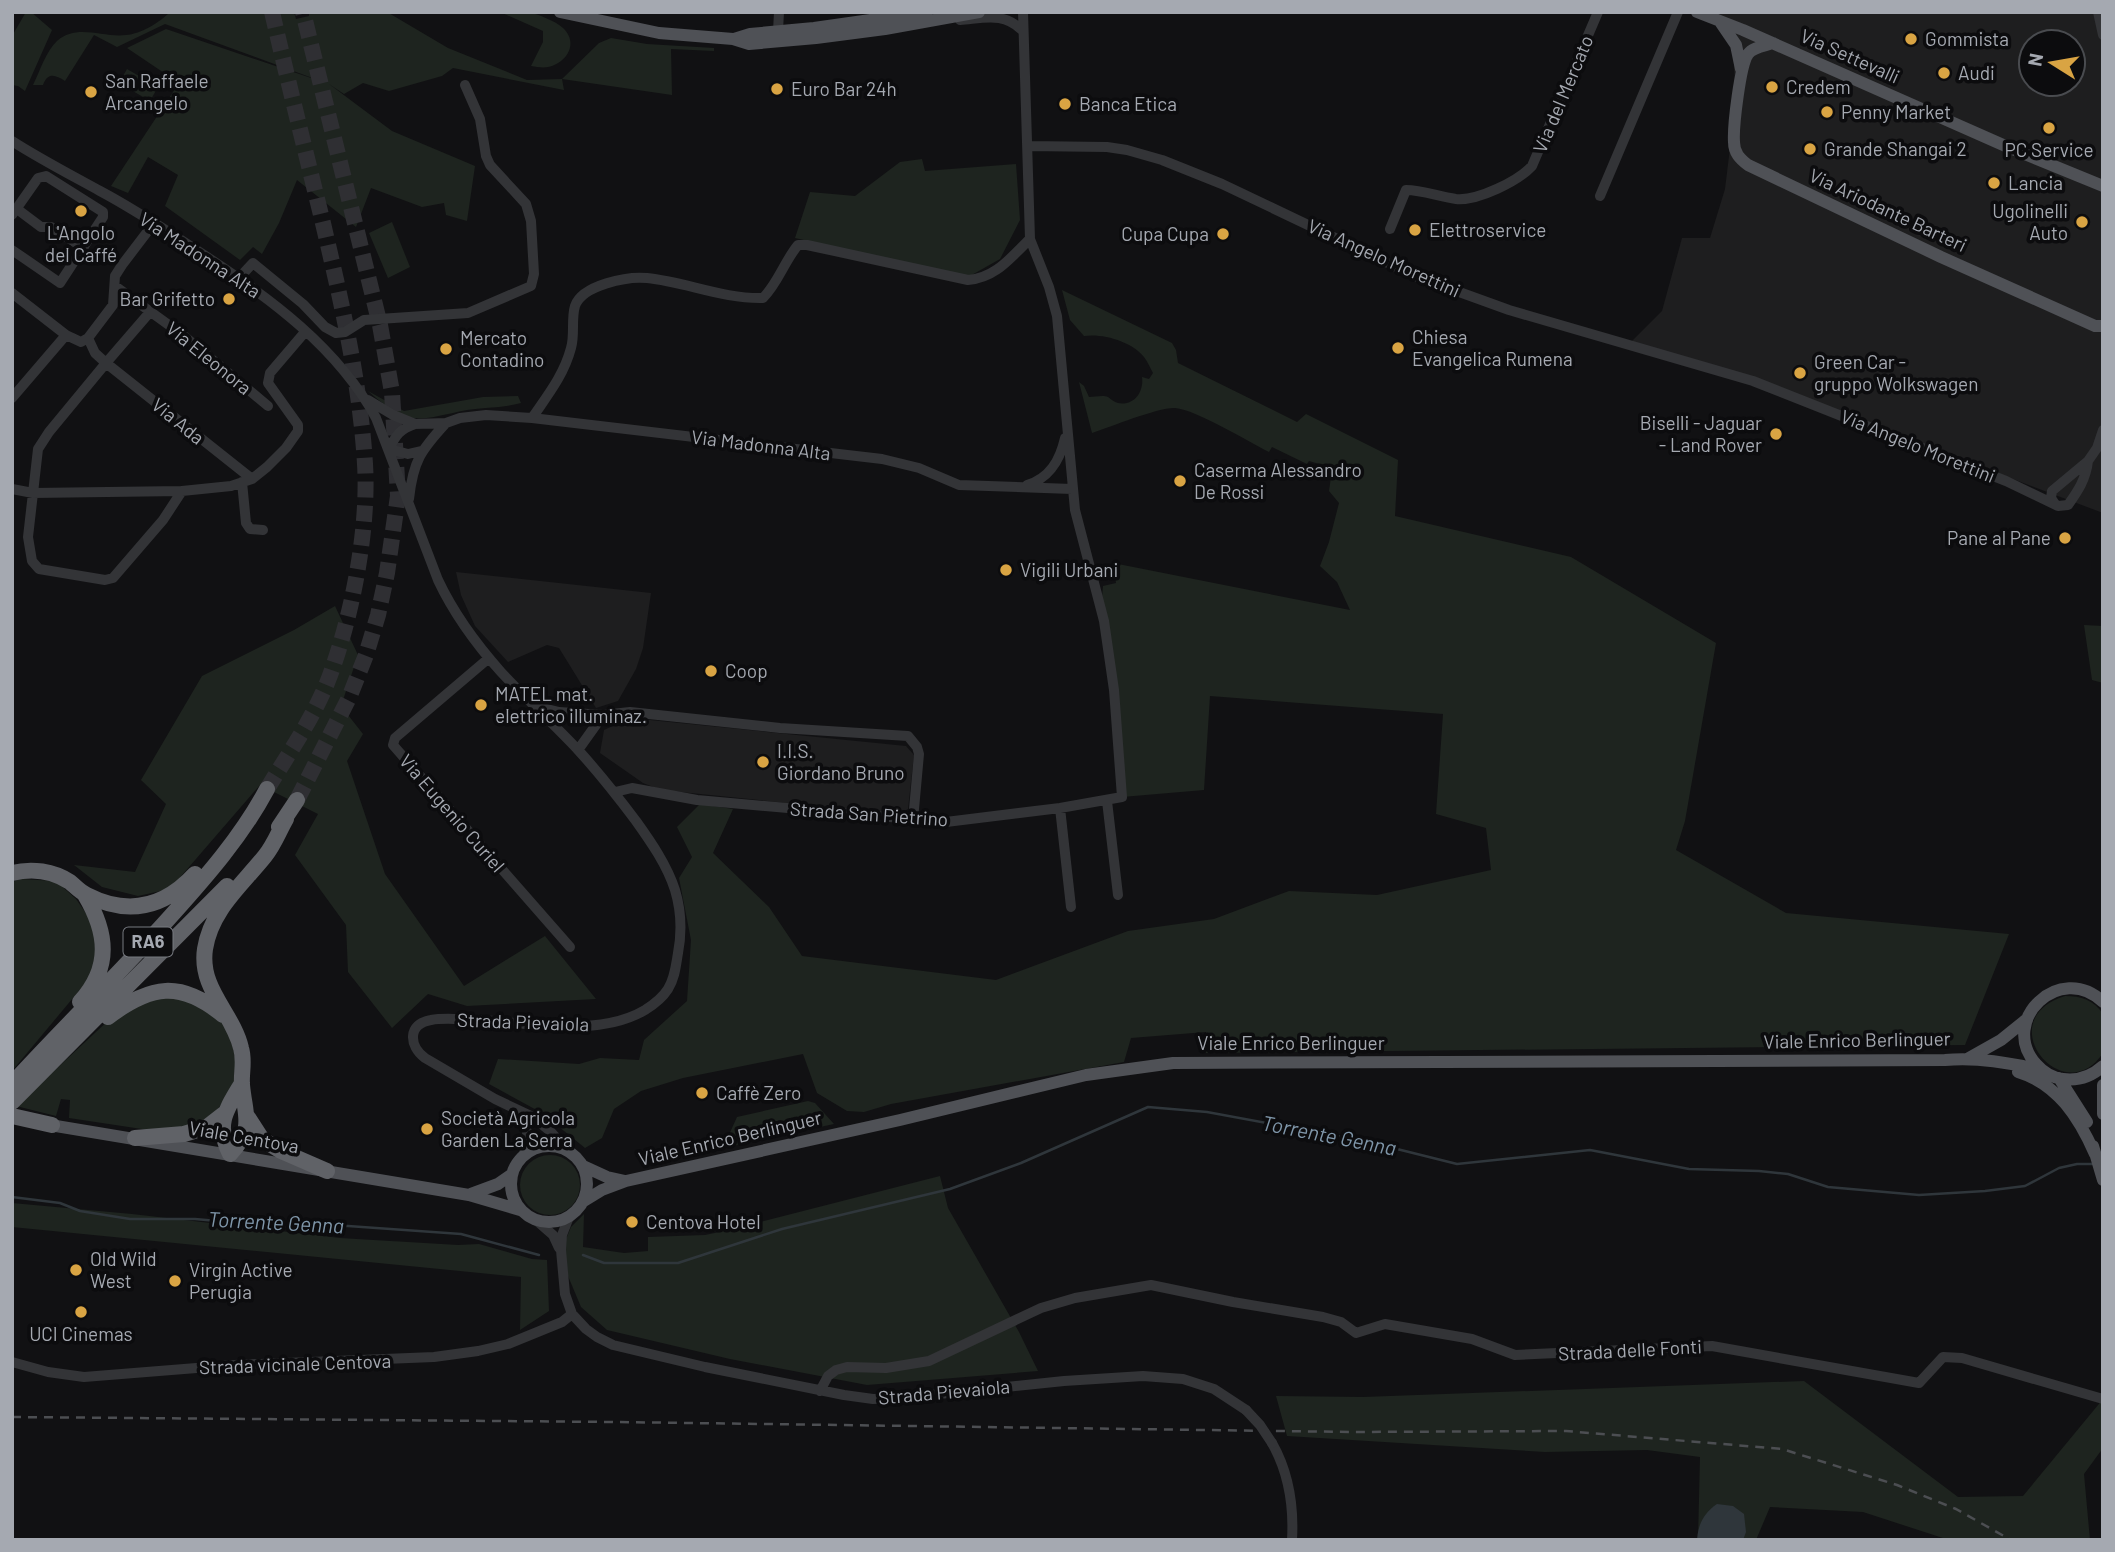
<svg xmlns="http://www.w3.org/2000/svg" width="2115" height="1552" font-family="Barlow,sans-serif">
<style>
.built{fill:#1e1e1f;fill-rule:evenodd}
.green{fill:#1e241f}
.water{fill:#2f363b}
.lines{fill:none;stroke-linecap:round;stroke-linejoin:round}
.stream{stroke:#2f363b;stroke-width:2.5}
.highway-tunnel{stroke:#2f2f33;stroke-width:16;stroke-dasharray:16 8;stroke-linecap:butt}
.minor{stroke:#333437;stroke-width:10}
.major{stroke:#4f5156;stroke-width:12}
.highway{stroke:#606267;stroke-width:16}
.rail{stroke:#4c4e52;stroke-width:2.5;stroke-dasharray:9 7;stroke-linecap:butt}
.minor-bridge{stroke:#333437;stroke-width:10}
.poi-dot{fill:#d9a443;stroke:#0c0c0e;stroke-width:2.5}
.labels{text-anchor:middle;stroke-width:7;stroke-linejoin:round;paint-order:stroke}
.shield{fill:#0c0c0e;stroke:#777a80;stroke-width:2}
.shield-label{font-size:18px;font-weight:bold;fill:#a5a9b1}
.poi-label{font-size:19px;fill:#a5a9b1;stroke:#0c0c0e;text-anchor:start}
.street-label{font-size:19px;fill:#a5a9b1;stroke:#0c0c0e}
.water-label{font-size:21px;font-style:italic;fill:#7f96a9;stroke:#0c0c0e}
</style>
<rect width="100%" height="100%" fill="#111113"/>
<!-- built -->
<path class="built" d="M1706,12h384l10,3 3,20v478l-350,-132 -125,-36 34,-34 20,-73h28l15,-49 11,-91 -5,-74zM2031,42h42v42h-42z
M456,572l195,21 -8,55 -7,21 -18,32 -22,7 -37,-60 -12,-3 -39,17 -33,-36 -14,-31z
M630,718l276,28 8,9 -6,54 -7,4 -46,-3 -194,-20 -18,-7 -43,-30 4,-23z"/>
<!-- green -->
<path class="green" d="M26,12h5l21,18 -27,61 -7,-5 -6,-1v-49z
M170,12h124l2,7 13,-3v-4h78l61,36 79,32 35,-1 37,-36 12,-5 36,6 67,4v3l-43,-2 1,46 -110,-16 2,11 -111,-22 -11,8 -53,15 -26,-8 -19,11 -15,-10 63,47 83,35 -8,55 -21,-6 -2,-12 -22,4 -51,-19 -15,39 -59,-47 -18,43 -17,31 -9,-7 -13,13 -75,-54 13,-31 -30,-18 -20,36 -17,-7 68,-103 -52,-35 39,-19 160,54 -161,-59 -48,23 -23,-12 -29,46c-10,-6 -17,-9 -22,4h-10c7,-14 13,-34 24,-44 20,-18 46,-3 69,-6 15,-1 34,-13 44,-23z
M500,12c9,0 19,-1 28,0 9,2 28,9 35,16 16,15 4,35 -15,39 -5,1 -11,0 -17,-1l12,-24v-11z
M127,69l31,18 -8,14 -31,-18z
M922,159l3,12 91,-7 4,56 -20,39 -30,17 -13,-1 -162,-37 15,-46 45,4 45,-34z
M392,222l18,45 -22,11 -19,-45z
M1062,290l110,53 4,7 2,13 119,59 9,-8 92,46 -3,56 176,41 145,86 -31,178 -9,29 110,63 223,21 -44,111 -760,8 1,-21 -75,6 -7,24 -233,42 -27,8 -17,-1 -30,-18 -14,-39 -120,24 -42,13 -27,18 -12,29 -17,10 -43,-35 -53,-29 9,-25 81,5 21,-6 39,2 5,-20 43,-39 4,-61 -12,-62 13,-21 -15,-30 23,-23 33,5 -20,44 56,54 33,49 194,24 132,-49 86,-12 75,-28 88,4 114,-25 -5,-42 -50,-14 7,-100 -233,-18 -6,94 -82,7 -21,-187 2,-24 13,-3 -3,-20 237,47 -13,-28 -17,-16 9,-24 10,-39 -10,-12 2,-14 -5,-11 -17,-5 -2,3 -35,-17 -3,5c-22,-11 -72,-42 -94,-44 -16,-1 -65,19 -83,25l-13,-51 5,4 5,11c6,0 14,-2 19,0 3,2 6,5 10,6 17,3 26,-12 24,-26l7,2 4,-6c-3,-5 -5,-11 -9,-16 -11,-15 -41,-24 -60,-21l-14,-16z
M368,391l36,20 79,-14 35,-1 3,7c-18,5 -36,4 -54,7 -50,10 -57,18 -99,-19z
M335,606l23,49 -17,51 22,28 -16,27 38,113 79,112 81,-50 51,63 -129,7 -39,-12 -36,34 -44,-56 -2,-47 -51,-70 23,-41 -58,-29 -90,104 -32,7 -36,-9 -28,-22 61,7 31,-68 -25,-24 61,-104 92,-46z
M2084,625l19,1v57l-11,-3z
M20,879l36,2 20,18 16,23 5,33 -9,25 -76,91v-189z
M175,996l29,9 23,23 9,31 -3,32 -18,21 -21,14 -39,5 -86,-13 1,-18 -9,-1 -5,17 -40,-10 94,-87 37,-21z
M2065,996c16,0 29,4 38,18v39c-39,59 -115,-33 -38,-57z
M808,1101l7,2 19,21 -111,24 14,-31z
M520 1185a30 30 0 1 1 60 0a30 30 0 1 1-60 0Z
M940,1176l8,32 71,124 19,39 -171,14 -137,-26 -123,-29 -26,-23 -13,-31 -4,-32 7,-17 13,-13 -1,33 41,6 24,-2v-14l57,-2 24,-5z
M12,1203l120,11 208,24 118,7 21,-1 53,15 15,1 2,51 -29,19 1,-53 -509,-50z
M1804,1381l154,116 65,-1 80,-97v49l-19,26 6,66h-141l-86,-28 -93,-5 -14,33h-58l2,-83 -53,-7 -102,2 -258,-16 -11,-40 87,1z"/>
<!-- water -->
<path class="water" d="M1717,1504l16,2 11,8 2,18 -3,8h-46c1,-16 7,-27 20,-36z"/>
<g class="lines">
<!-- stream -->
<path class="stream" d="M12,1197l48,6 20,8 50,8h65l76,7h77l113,8 78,21
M583,1255l21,8h74l104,-34 168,-40 71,-26 127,-56 59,5 158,29 92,23 133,-14 99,19 70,2 29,3 40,13 91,8 66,-4 40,-5 34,-18 18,-4h15"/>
<!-- highway-tunnel -->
<path class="highway-tunnel" d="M267,789c22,-36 47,-72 62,-111 23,-61 40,-149 36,-214 -5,-83 -24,-164 -43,-245 -17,-69 -34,-138 -50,-207
M297,800l52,-102 17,-43 12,-40 9,-42 11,-77 -6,-104 -12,-67 -77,-313"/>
<!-- minor -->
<path class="minor" d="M2098,12l5,23
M960,20c26,-2 44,-8 63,11
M778,31l1,-19
M12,141c28,18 59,34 88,50 36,19 70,42 104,64 66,43 134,93 172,163l62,162c16,34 38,64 63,92 25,27 53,52 78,79 20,22 39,46 57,70 15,21 31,44 39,69 6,20 7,42 3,63 -2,12 -3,25 -10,36 -5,8 -15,16 -23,21 -51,30 -126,10 -183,9 -10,0 -21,-1 -31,1 -24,4 -22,26 -6,38l70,41 38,18 18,15 17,19
M1028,146l79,1 20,3 35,10 60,24 193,92 94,34 244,71 253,100 52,25 10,-1c10,-14 18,-26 20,-44
M1600,196l78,-184
M17,209l24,18h10l33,21
M12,215l26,-37 8,-2 57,36v5l-43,66 -48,-33
M154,223l-32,42 -7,11 -2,29 -25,33 7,15 11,10 -57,69 -11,17 -10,88 4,24 7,8 66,11 8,-2 50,-58 19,-29
M1390,229l16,-39c17,0 33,7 50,9 22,2 62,-18 76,-33l66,-154
M239,278l14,-15 50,41 22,23 11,6 9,-1 19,-12 104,-7 63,-27 3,-12 -3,-53 -5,-17 -36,-39 -4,-9 -6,-37 -15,-34
M115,286l69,50 84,70
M12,293l54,42 15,7 7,-4
M150,312l-44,51 146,116
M12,398l54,-63
M368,400l25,15 22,9 31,-1 14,-5 26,-3 46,3 350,41 37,9 40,17 113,4
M532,418c15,-22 32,-43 39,-70 4,-13 0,-29 4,-42 7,-21 53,-30 72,-28 39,4 76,21 116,20 15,-15 21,-36 35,-53h9l161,35c28,-2 43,-23 62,-41
M389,449c7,-14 11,-20 26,-25
M389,449l19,5 13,-3
M242,482l4,41 4,6 13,1
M1027,485c23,-7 33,-25 38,-47
M12,489l21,4 149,-2 49,-5 21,-7 15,-12 19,-19 12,-17v-6l-30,-42 2,-10 35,-41
M409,499c4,-38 12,-49 37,-76
M2055,504l-4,-6 1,-7 36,-30 9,-13 6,-18
M489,658l-94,80 -2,7 177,202
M535,706l24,6 44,3 -25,35
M603,715l27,-3 150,16 128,8 9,11 2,7 -6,66
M615,792l17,-4 65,12 249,22 114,-14 62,-11 -8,-107 -10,-69 -29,-111 -18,-194 -8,-29 -19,-48 -7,-227
M1107,801l11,94
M1060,808l11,99
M515,1110c13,16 16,26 8,46
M569,1217l-7,18 -1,15 4,44 7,20 14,15 11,8 16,8 92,22 139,28 29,4 28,-1 163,-17 79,-5 40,3 31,10 32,21
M537,1221l16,14 6,13
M12,1362l36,10 36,5 150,-12 200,-8 44,-6 30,-7 54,-22 10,-8
M820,1391l8,-15 8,-6 11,-3 39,1 43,-7 112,-53 34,-10 76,-13 82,17 90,15 18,5 15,11 29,-9 87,15 43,16 197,-9 207,37 24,-26 19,1 141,41
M1272,1443c17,30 22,62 20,97"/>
<!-- major -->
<path class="major" d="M560,12l99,21 74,6 16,5 67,-6 69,-9 94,-17
M1697,12l46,18 267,118 93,38
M1721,23l15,22 5,24
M734,39l16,-5 64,-6 113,-16
M1773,43c-8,3 -20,4 -25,11 -8,11 -15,73 -14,88 0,11 6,17 14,23l193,92 154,69h8
M2103,1002c-43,-41 -105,19 -67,62 7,8 17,14 27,15 15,2 29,-3 40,-13
M1969,1058l32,-18 26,-21
M2018,1072c40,12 61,46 77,82
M2059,1078l28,44
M2103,1085v29
M44,1124l425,71 51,15
M511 1184a38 38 0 1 1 76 0a38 38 0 1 1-76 0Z
M2093,1146l10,34
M583,1166l24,11 18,4
M471,1194l27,-10 13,-9
M584,1201l18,-11 24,-9 274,-61 186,-45 87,-12 772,-3c33,-3 64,3 97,10"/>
<!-- highway -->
<path class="highway" d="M279,827l18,-27
M12,873c20,-5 41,-2 58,9 5,4 10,10 17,13 41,21 77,13 108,-21
M80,1002c32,-35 27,-70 5,-107
M108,1017c43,-32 72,-37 115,-2
M242,1083c-16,27 -27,41 -12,71 25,-27 15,-37 12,-69 -1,-13 3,-24 -1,-37 -8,-35 -42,-59 -36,-99 6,-39 36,-63 60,-93 9,-11 14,-25 21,-37
M12,1084c52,-57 107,-110 158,-167 36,-40 72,-81 97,-128
M12,1102l215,-216
M12,1116l40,9
M247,1116l15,23 19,12 46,20
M135,1138l49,-4 23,-7 18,-14"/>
<!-- rail -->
<path class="rail" d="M12,1417l605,5 735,10 214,-1 216,18 115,36 59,24 55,31"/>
<!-- minor-bridge -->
<path class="minor-bridge" d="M1246,1410l14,15 12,18"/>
</g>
<!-- markers -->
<g class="poi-dot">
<circle cx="1911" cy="39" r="7"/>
<circle cx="1944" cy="73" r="7"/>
<circle cx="1772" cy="87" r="7"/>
<circle cx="777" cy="89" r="7"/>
<circle cx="91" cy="92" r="7"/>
<circle cx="1065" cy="104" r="7"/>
<circle cx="1827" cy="112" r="7"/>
<circle cx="2049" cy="128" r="7"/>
<circle cx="1810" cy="149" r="7"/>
<circle cx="1994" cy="183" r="7"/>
<circle cx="81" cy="211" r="7"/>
<circle cx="2082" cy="222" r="7"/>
<circle cx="1415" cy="230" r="7"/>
<circle cx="1223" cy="234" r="7"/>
<circle cx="229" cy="299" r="7"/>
<circle cx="1398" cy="348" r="7"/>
<circle cx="446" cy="349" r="7"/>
<circle cx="1800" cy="373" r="7"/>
<circle cx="1776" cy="434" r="7"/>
<circle cx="1180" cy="481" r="7"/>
<circle cx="2065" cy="538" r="7"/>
<circle cx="1006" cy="570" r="7"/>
<circle cx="711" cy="671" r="7"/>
<circle cx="481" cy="705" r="7"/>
<circle cx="763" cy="762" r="7"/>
<circle cx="702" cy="1093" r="7"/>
<circle cx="427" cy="1129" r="7"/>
<circle cx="632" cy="1222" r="7"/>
<circle cx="76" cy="1270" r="7"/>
<circle cx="175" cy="1281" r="7"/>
<circle cx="81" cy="1312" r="7"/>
</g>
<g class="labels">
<!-- shield labels -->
<rect class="shield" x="123.5" y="927.5" width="49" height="29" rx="5"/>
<g class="shield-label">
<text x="148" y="948">RA6</text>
</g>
<!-- poi labels -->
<g class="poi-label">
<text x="1925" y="46">Gommista</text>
<text x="1958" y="80">Audi</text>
<text x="105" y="88">San Raffaele<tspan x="105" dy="22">Arcangelo</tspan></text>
<text x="1786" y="94">Credem</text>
<text x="791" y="96">Euro Bar 24h</text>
<text x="1079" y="111">Banca Etica</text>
<text x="1841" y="119">Penny Market</text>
<text x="1824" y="156">Grande Shangai 2</text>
<text x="2049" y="157" text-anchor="middle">PC Service</text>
<text x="2008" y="190">Lancia</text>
<text x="2068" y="218" text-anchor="end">Ugolinelli<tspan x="2068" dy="22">Auto</tspan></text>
<text x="1429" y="237">Elettroservice</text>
<text x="81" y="240" text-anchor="middle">L'Angolo<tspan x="81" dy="22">del Caffé</tspan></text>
<text x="1209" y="241" text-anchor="end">Cupa Cupa</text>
<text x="215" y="306" text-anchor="end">Bar Grifetto</text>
<text x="1412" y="344">Chiesa<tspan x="1412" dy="22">Evangelica Rumena</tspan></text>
<text x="460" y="345">Mercato<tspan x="460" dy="22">Contadino</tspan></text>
<text x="1814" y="369">Green Car -<tspan x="1814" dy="22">gruppo Wolkswagen</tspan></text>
<text x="1762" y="430" text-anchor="end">Biselli - Jaguar<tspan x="1762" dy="22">- Land Rover</tspan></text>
<text x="1194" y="477">Caserma Alessandro<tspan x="1194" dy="22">De Rossi</tspan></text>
<text x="2051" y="545" text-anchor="end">Pane al Pane</text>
<text x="1020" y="577">Vigili Urbani</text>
<text x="725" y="678">Coop</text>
<text x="495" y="701">MATEL mat.<tspan x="495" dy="22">elettrico illuminaz.</tspan></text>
<text x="777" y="758">I.I.S.<tspan x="777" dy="22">Giordano Bruno</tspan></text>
<text x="716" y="1100">Caffè Zero</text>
<text x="441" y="1125">Società Agricola<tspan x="441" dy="22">Garden La Serra</tspan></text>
<text x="646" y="1229">Centova Hotel</text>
<text x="90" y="1266">Old Wild<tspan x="90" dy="22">West</tspan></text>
<text x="189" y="1277">Virgin Active<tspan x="189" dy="22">Perugia</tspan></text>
<text x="81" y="1341" text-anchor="middle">UCI Cinemas</text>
</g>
<!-- street labels -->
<g class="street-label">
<text transform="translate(1850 56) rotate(24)" y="7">Via Settevalli</text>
<text transform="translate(1563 94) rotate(-67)" y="7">Via del Mercato</text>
<text transform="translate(1888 210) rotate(25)" y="7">Via Ariodante Barteri</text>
<text transform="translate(200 255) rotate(33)" y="7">Via Madonna Alta</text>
<text transform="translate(1384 258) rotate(24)" y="7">Via Angelo Morettini</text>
<text transform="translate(209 358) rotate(39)" y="7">Via Eleonora</text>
<text transform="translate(178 421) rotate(39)" y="7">Via Ada</text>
<text transform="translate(761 445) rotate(7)" y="7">Via Madonna Alta</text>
<text transform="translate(1918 446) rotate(22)" y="7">Via Angelo Morettini</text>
<text transform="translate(452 813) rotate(49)" y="7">Via Eugenio Curiel</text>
<text transform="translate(869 814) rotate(4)" y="7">Strada San Pietrino</text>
<text transform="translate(523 1022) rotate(2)" y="7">Strada Pievaiola</text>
<text transform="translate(1857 1040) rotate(-1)" y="7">Viale Enrico Berlinguer</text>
<text x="1291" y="1050">Viale Enrico Berlinguer</text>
<text transform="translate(244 1137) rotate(10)" y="7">Viale Centova</text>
<text transform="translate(730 1138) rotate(-13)" y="7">Viale Enrico Berlinguer</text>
<text transform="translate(1630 1350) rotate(-3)" y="7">Strada delle Fonti</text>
<text transform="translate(295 1364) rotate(-2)" y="7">Strada vicinale Centova</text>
<text transform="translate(944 1392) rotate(-5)" y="7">Strada Pievaiola</text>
</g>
<!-- water labels -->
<g class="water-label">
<text transform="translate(1329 1136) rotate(11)" y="7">Torrente Genna</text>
<text transform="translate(276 1223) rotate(3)" y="7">Torrente Genna</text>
</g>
</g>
<!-- border -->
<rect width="2115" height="1552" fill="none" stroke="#a5a9b1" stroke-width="28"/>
<!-- north arrow -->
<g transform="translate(2052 63) rotate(281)"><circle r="33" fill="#0c0c0e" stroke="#494b4f" stroke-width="2"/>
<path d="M0-5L12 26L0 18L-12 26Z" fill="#d9a443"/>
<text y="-10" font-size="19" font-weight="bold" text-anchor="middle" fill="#a5a9b1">N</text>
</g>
</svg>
